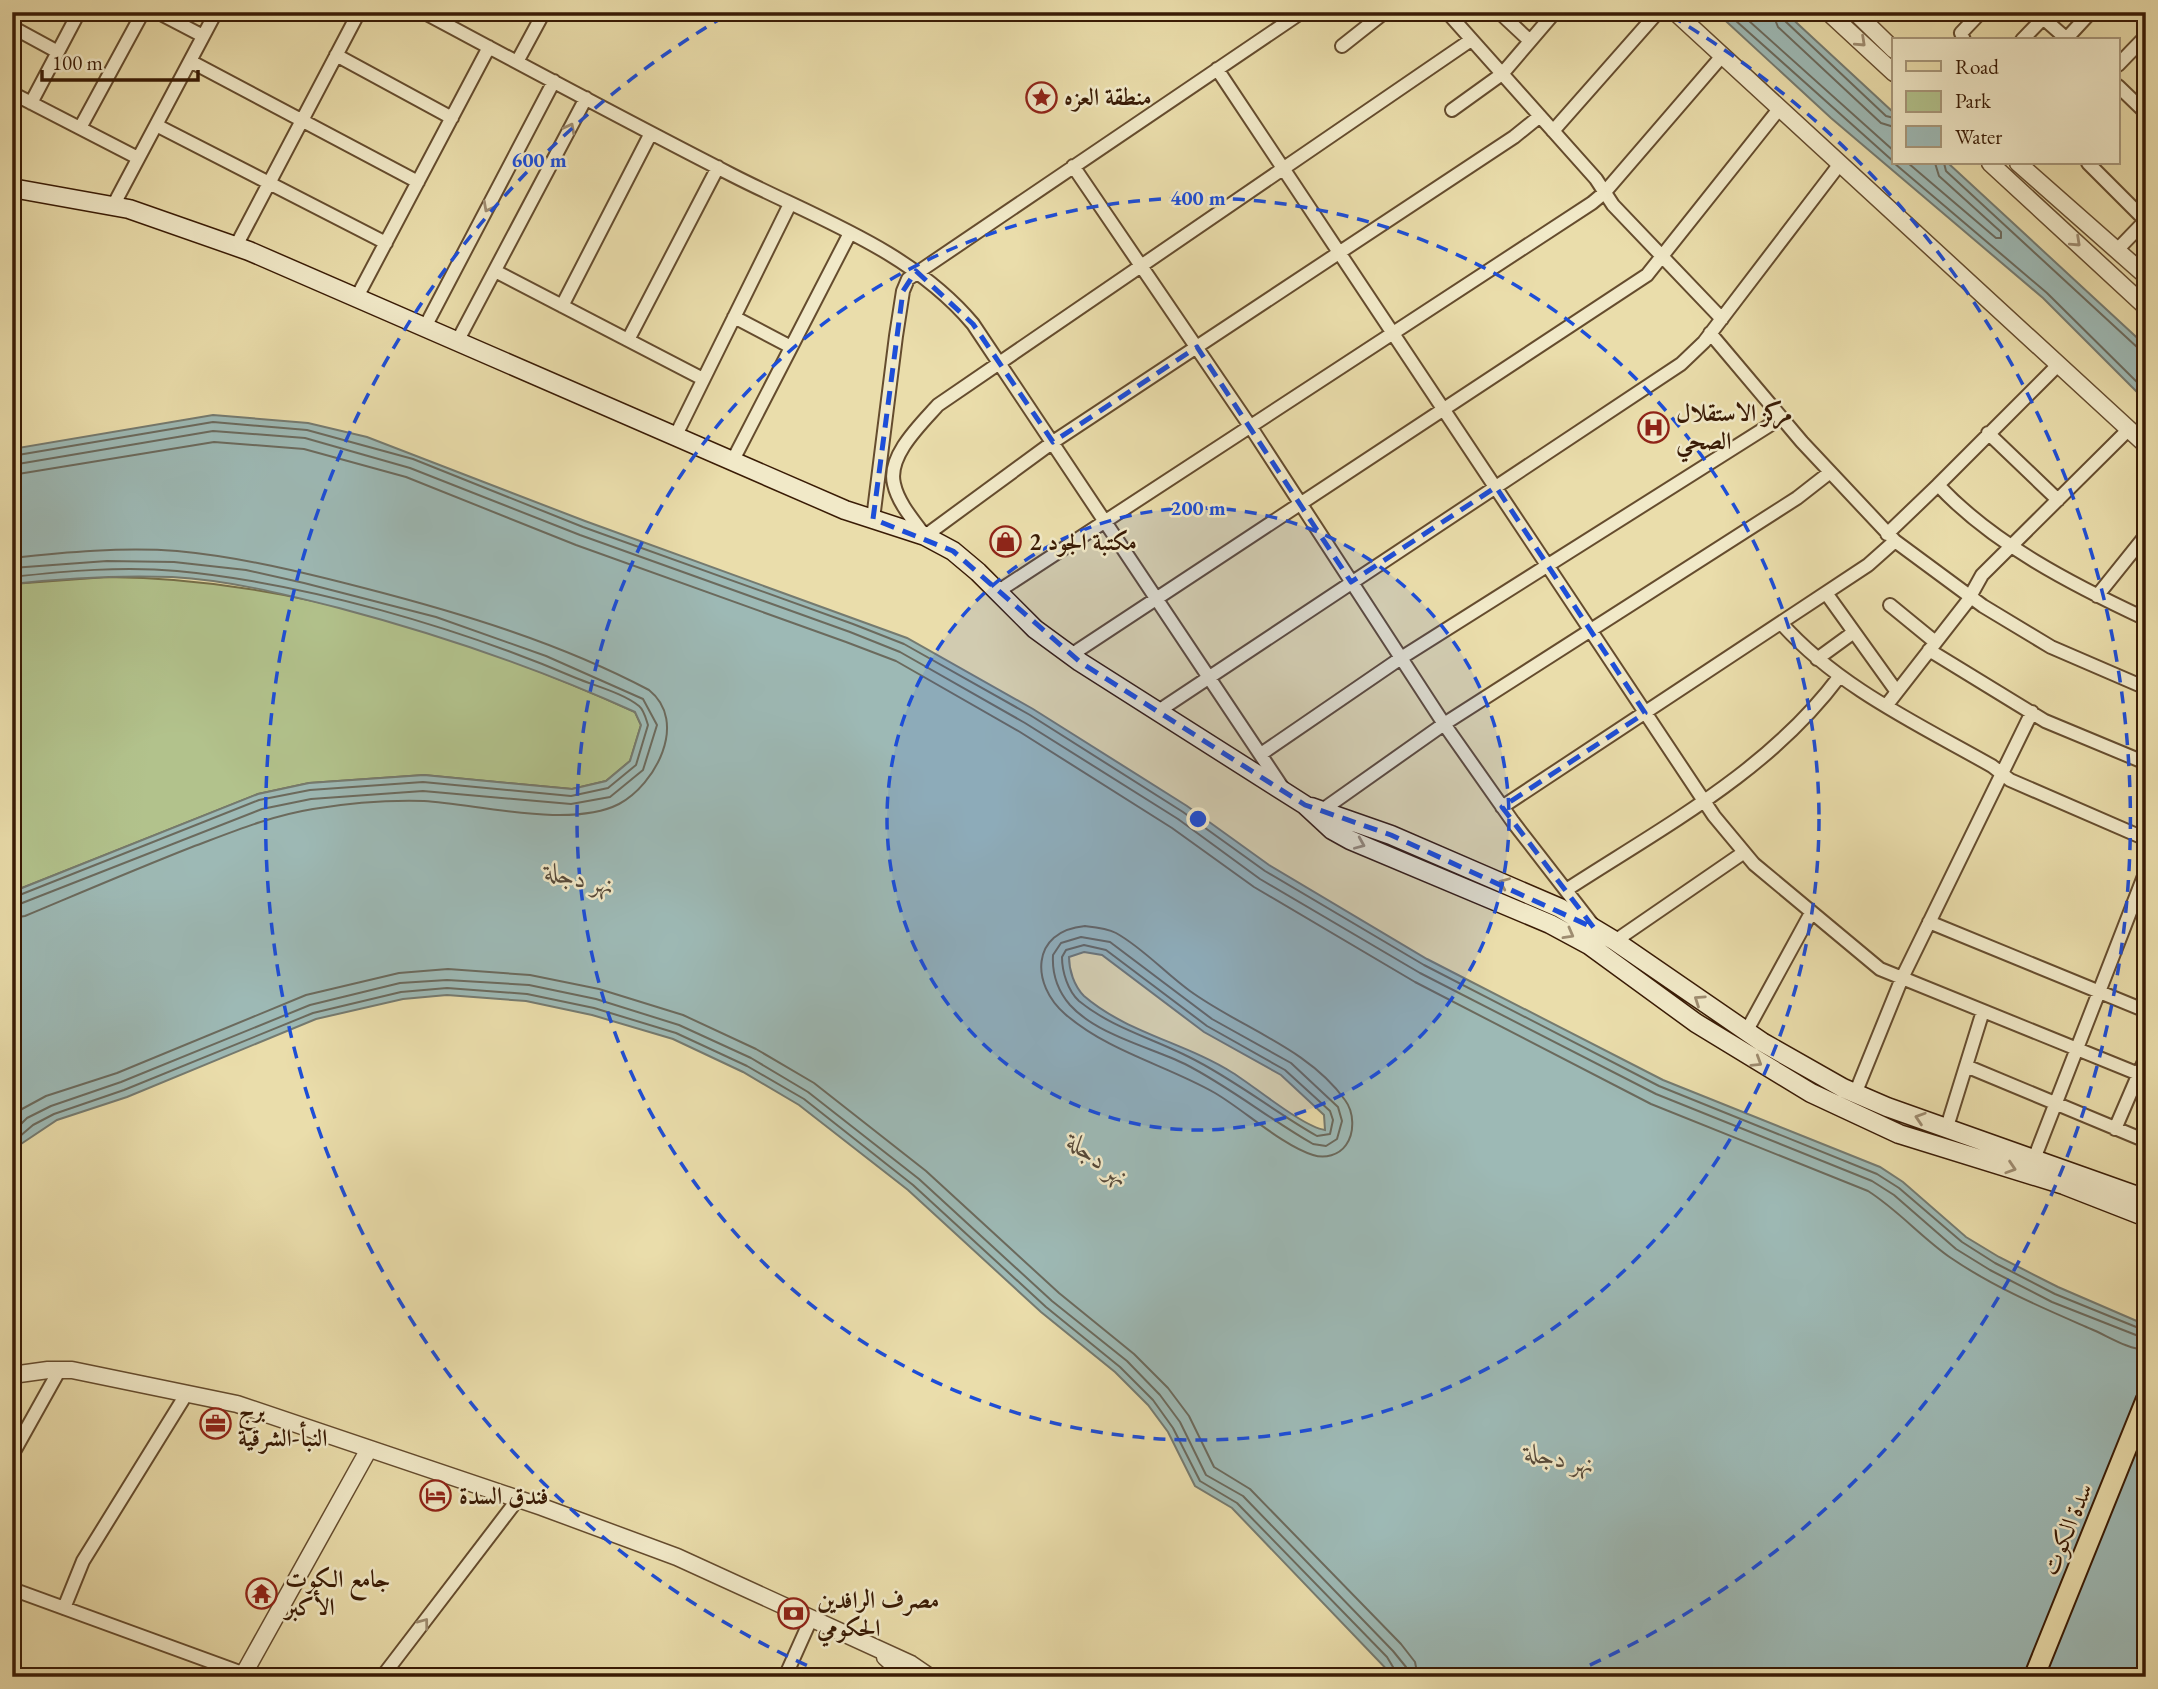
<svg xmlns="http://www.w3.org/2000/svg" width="2158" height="1689" font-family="'EB Garamond',Amiri,serif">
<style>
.green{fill:#b2c28c;stroke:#766e48;stroke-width:2}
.water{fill:#9db9b5;stroke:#757a6f;stroke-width:2;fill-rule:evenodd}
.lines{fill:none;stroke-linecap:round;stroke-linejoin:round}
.shore{stroke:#6b6a5d;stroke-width:2}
.minor-casing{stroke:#654c2e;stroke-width:16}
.tertiary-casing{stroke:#654c2e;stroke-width:19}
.secondary-casing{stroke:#391b05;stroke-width:21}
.primary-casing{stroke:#391b05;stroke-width:23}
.minor{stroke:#f1e9c8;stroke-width:12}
.tertiary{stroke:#f1e9c8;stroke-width:16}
.secondary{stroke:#f1e9c8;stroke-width:18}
.primary{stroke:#eaddab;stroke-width:19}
.oneway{stroke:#9e8c70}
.marked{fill:none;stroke:#1d4ed8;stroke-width:5;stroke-dasharray:14 9;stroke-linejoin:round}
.ring{fill:none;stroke:#1d4ed8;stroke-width:3.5;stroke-dasharray:12 9}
.labels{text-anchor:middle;stroke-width:5;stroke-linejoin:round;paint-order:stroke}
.poi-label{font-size:24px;font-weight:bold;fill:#391b05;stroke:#f1e9c8;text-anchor:start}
.street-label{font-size:24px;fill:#391b05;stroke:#f1e9c8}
.water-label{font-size:26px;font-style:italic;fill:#574a3a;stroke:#f1e9c8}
.centre{fill:#1d4ed8;stroke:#f1e9c8;stroke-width:3.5}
.ring-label{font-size:21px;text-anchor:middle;font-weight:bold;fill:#1d4ed8;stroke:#f1e9c8;stroke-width:5;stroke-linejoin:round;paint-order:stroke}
</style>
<rect width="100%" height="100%" fill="#eaddab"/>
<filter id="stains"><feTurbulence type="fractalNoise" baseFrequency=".00286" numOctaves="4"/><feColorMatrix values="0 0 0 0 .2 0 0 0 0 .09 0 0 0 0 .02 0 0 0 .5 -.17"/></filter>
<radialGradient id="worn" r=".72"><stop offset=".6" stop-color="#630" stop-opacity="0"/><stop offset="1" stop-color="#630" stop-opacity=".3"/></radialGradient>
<!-- green -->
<path class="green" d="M107,577c183,1 362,60 528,135l6,13 -11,36 -24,20 -34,8 -148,-14 -115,8 -51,11 -246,98v-308z"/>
<!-- water -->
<path class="water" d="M1716,12h69l109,101v50h54l198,183v55l-103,-103 -212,-180z
M213,415l95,8 59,14 218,84 322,117 126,71 154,97 82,59 158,94 236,121 217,87 23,15 63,55 33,20 59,30 88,38v352h-752l-162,-169 -37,-22 -27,-54 -20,-27 -33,-33 -74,-60 -133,-122 -109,-85 -56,-33 -70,-33 -81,-24 -66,-14 -79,-6 -44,4 -87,20 -189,78 -70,23 -45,30v-258l246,-98 51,-11 115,-8 148,14 34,-8 24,-20 11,-36 -6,-13c-97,-44 -194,-77 -296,-104 -55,-14 -111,-28 -167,-31 -53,-2 -107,1 -160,7v-135zM1084,952l18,3 102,77 77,43 43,40 1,15c-22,-3 -71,-44 -92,-57 -47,-30 -106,-40 -149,-77 -10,-10 -15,-26 -15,-39z"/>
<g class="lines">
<!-- shore -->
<path class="shore" d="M1726,12l168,150
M1739,12l155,139
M1772,12l6,15 103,96 13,4
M1781,12l3,8 102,96 8,2
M1894,163l153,130 99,98
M1908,163l88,75h5v-6l-62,-56 -4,-13
M1944,163l2,8 192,177 8,2
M12,456l201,-34 94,8 106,29 170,68 270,97 51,20 126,71 153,97 82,59 159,94 235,121 218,88 22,14 63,54 33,21 60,31 91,37
M12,465l201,-34 92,7 105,30 170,67 270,97 50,20 125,71 153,96 82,60 160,94 236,121 216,87 22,14 62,54 34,21 62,32 94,37
M12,475l202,-33 90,7 102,28 170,68 270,97 50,19 124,71 152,96 82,59 161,95 236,122 217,87c30,19 54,47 83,67 44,30 92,50 140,71 17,7 36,20 55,21
M12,558c54,-6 111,-11 165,-7 64,6 125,21 187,37 97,25 196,55 285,102 40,32 6,95 -30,114 -49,25 -141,0 -195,-3 -36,-1 -75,2 -111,8 -43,7 -81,23 -121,38 -56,22 -112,46 -167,69l-13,2
M12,568l95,-7 67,1 72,8 58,13 132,34 110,39 97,43 14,26 -14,45 -33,27 -39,7 -148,-13 -112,8 -49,10 -250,98
M12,577c54,-6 111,-11 165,-6 128,12 280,56 399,107 19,8 47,15 63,28 5,4 7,13 9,19l-12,40 -28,23 -37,8 -148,-14 -113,8 -51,10 -247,98
M1085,926c10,1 22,2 31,7 27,15 49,40 74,58 51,37 118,57 155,109 9,12 10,32 1,45 -7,10 -21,14 -33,10 -30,-9 -69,-45 -98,-62 -49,-28 -106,-41 -150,-79 -34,-29 -35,-83 20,-88z
M1081,937l29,5 102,77 79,44 47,44 4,14 -5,18 -11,7 -13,-2c-44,-25 -83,-57 -128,-80 -35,-17 -88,-29 -115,-59 -12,-14 -18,-32 -17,-50l8,-12z
M1084,945l22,5 101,76 78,44 45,41 3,9 -3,14 -13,2c-44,-25 -83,-57 -128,-79 -37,-19 -77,-29 -110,-56 -11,-10 -17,-29 -17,-44l4,-7z
M12,1119l10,-10 24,-13 71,-23 189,-78 93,-22 49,-4 82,6 69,14 84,26 73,34 58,34 112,88 133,122 75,61 34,34 21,28 25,51 36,22 151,155 14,18 3,15
M12,1133l15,-15 24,-12 70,-24 189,-77 90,-22 47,-3 82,5 67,14 83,26 72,33 57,34 111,87 133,122 75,60 33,34 20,27 26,53 37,21 150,155 13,16 2,10
M12,1143l21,-18 21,-11 70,-24 189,-77 88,-21 46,-4 80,6 67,14 82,25 71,33 57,33 109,86 133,122 74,60 33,33 20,28 27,53 37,22 150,154 12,20"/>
<defs>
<path id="minor" d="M157,12l46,24
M423,12c103,55 205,110 309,163 84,43 179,75 241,149l309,463
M1447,12l149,167 17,26 109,114
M1499,12l31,29
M2043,18l25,22
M12,27l46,25
M2066,39l25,-27
M1471,40l-533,365c-17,19 -51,51 -44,79 4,19 20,37 31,52l128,-94 461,-305 26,-21
M1964,40l-3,-7 20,-21
M2022,40l27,-28
M1342,46l43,-34
M336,55l116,63
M190,61l228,121
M517,62l27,-50
M2118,65l28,-29
M1217,69l497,747 40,48 126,105 266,108
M2118,86l28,27
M12,93l126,65
M31,103l48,-91
M1452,110l50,-36 53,-62
M156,125l230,118
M80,128l63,-116
M1553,131l105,-119
M2088,163l57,57
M1073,166l177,260 194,298 69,98 79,102
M113,206l103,-194
M236,246l123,-234
M2118,249l28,-29
M495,271l208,108
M357,297l132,-250
M562,306l89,-173
M734,317l57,30
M425,327l129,-246
M1710,333l92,109 93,99 88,65 68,41 95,41
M458,340l128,-242
M628,340l90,-173
M2058,365l-120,120c55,59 135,100 208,134
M1988,433l70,67
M676,435l114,-231
M733,460l117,-227
M873,519l23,-183 7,-45 5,-12 394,-267
M1887,534l51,-49
M997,592l595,-389 12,-10 118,-137
M1826,593l71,99
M2097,596l49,-61
M1890,605l44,36
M1781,623c57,64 137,101 211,143l18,14 136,59
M1929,650l116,71 101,42
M1071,655l576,-380 132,-166
M1817,659l37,-27
M1886,706l81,-104 15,-27 146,-145
M1157,712l524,-348 23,-22 135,-177
M1261,754l140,-96 380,-240
M1502,807l366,-242 27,-24
M1321,811l123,-87 353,-226 32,-25
M1566,890c97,-63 203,-119 273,-213
M1929,922l217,89
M1615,941l128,-88
M1746,1032l65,-119
M1966,1066l180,75
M1855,1094l47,-116 130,-266
M1947,1127l36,-116
M2115,1129l31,-72
M2034,1159l112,-288
M12,1455l48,-86
M12,1589l241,88
M64,1608l19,-47 104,-168
M382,1677l136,-178
M785,1677l26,-58"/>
<path id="tertiary" d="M1675,12l471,433
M1828,12l66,61
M1855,12l39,38
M1990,163l156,144
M2018,163l128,113
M12,1375l36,-5h24l165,34 305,103 135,50 234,107 19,13
M885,1657l22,20
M242,1677l127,-228"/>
<path id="secondary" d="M12,188l117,21 120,42 596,259 80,26 28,15 25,21 57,57 45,33 225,143 27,25 18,10 200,84 39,21 107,78 115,70 88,41 165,51 82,32
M1311,807l80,28 169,73 55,33 147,101 81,46 44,19 259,92"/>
<path id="primary" d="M2034,1677l112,-277"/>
</defs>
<!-- minor casing -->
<use href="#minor" class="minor-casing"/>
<!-- tertiary casing -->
<use href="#tertiary" class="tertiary-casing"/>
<!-- secondary casing -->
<use href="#secondary" class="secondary-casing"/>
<!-- primary casing -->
<use href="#primary" class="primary-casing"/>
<!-- minor -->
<use href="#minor" class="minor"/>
<!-- tertiary -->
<use href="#tertiary" class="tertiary"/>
<!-- secondary -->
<use href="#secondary" class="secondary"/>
<!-- primary -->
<use href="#primary" class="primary"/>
</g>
<!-- one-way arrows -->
<defs><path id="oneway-chevron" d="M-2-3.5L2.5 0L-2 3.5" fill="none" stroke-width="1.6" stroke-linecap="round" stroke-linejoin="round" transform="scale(1.75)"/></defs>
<g class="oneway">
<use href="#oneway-chevron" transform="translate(1861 42) rotate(43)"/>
<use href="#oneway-chevron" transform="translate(570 128) rotate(-62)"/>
<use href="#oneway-chevron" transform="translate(488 207) rotate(118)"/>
<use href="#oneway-chevron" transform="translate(2076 242) rotate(43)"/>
<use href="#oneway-chevron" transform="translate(1360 844) rotate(23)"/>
<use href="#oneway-chevron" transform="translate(1504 883) rotate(-157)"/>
<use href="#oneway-chevron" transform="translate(1569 934) rotate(29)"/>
<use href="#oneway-chevron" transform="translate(1699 1000) rotate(-146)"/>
<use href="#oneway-chevron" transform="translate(1757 1062) rotate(32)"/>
<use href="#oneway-chevron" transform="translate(1920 1118) rotate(-162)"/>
<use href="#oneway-chevron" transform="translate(2011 1168) rotate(18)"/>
<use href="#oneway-chevron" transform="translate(424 1623) rotate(-53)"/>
</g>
<!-- marked area -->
<path class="marked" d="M916,271l57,53 80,118 144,-95 154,235 145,-95 149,226 -143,94 92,121 -203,-93 -86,-30 -225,-143 -127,-111 -80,-32 30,-228z"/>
<!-- distance rings -->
<circle cx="1198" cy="819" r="311" fill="#1d4ed8" fill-opacity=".12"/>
<g class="ring">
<circle cx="1198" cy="819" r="311"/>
<circle cx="1198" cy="819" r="621"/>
<path d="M826 1674A932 932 0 0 1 725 16M1671 16A932 932 0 0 1 1570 1674"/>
</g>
<!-- icons -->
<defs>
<symbol id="sight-ring" viewBox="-11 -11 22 22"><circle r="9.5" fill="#f1e9c8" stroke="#8f2418" stroke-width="1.5"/><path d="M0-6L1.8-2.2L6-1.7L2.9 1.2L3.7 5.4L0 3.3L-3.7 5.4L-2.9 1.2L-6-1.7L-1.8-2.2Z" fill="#8f2418"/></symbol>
<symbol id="hospital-ring" viewBox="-11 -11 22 22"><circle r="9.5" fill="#f1e9c8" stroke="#8f2418" stroke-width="1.5"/><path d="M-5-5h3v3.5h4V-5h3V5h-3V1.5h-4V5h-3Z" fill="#8f2418"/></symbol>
<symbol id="shop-ring" viewBox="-11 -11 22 22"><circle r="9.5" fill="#f1e9c8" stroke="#8f2418" stroke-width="1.5"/><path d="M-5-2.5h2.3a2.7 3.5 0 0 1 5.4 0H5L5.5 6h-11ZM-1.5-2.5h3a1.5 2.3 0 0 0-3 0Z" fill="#8f2418"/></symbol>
<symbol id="office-ring" viewBox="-11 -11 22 22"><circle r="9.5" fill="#f1e9c8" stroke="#8f2418" stroke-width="1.5"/><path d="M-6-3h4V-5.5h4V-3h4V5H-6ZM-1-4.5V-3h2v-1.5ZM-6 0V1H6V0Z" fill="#8f2418"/></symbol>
<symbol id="hotel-ring" viewBox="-11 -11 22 22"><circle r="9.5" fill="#f1e9c8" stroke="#8f2418" stroke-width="1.5"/><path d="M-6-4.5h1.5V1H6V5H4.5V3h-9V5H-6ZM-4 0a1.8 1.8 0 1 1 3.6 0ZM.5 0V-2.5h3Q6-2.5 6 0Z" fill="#8f2418"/></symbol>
<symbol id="temple-ring" viewBox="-11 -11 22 22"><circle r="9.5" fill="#f1e9c8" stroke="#8f2418" stroke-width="1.5"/><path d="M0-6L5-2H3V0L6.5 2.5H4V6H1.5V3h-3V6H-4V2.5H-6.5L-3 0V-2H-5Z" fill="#8f2418"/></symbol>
<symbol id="bank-ring" viewBox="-11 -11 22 22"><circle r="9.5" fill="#f1e9c8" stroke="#8f2418" stroke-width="1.5"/><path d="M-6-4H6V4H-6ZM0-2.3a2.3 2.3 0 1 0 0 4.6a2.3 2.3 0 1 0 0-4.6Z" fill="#8f2418"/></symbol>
</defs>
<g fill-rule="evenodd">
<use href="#sight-ring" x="1024" y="80" width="35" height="35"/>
<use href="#hospital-ring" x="1636" y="410" width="35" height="35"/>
<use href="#shop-ring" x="988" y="524" width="35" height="35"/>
<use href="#office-ring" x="198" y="1406" width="35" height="35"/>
<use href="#hotel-ring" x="418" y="1478" width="35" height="35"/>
<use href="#temple-ring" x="244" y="1576" width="35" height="35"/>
<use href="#bank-ring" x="776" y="1596" width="35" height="35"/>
</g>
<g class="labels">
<!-- poi labels -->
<g class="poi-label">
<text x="1064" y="105">منطقة العزه</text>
<text x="1676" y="421">مركز الاستقلال<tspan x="1676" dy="28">الصحي</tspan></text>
<text x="1029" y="550">مكتبة الجود 2</text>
<text x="238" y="1418">برج<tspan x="238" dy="28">النبأ-الشرقية</tspan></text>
<text x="459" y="1504">فندق السدة</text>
<text x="285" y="1587">جامع الكوت<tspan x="285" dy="28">الأكبر</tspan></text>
<text x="817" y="1608">مصرف الرافدين<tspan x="817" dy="28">الحكومي</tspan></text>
</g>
<!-- street labels -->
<g class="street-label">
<text transform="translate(2067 1529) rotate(-68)" y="8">سدة الكوت</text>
</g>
<!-- water labels -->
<g class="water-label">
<text transform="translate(580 878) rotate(13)" y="9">نهر دجلة</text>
<text transform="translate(1099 1159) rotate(37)" y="9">نهر دجلة</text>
<text transform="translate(1560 1458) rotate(11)" y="9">نهر دجلة</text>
</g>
</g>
<circle cx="1198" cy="819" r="10" class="centre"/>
<g class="ring-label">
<text x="539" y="167">600 m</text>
<text x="1198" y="205">400 m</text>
<text x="1198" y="515">200 m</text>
</g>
<!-- margin -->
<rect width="2158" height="1689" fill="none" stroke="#eaddab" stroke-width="42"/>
<rect x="14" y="14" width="2130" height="1661" fill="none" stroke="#391b05" stroke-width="3.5"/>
<rect x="21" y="21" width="2116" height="1647" fill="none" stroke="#391b05" stroke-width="2"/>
<!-- legend -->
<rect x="1892" y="38" width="228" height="126" fill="#f1e9c8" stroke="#a7977a" stroke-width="2"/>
<rect x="1906" y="61" width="35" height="10" fill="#eaddab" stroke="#a7977a" stroke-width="2"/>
<text x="1955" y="74" font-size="21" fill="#391b05">Road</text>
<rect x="1906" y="91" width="35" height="21" fill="#b2c28c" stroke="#a7977a" stroke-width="2"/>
<text x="1955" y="108" font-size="21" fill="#391b05">Park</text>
<rect x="1906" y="126" width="35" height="21" fill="#9db9b5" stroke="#a7977a" stroke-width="2"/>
<text x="1955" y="144" font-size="21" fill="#391b05">Water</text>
<!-- scale -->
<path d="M42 70v10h156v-10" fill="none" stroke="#391b05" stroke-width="3.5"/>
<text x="52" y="70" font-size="21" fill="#391b05" stroke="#f1e9c8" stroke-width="5" paint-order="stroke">100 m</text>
<rect width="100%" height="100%" filter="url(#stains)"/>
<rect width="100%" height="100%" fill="url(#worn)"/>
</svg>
